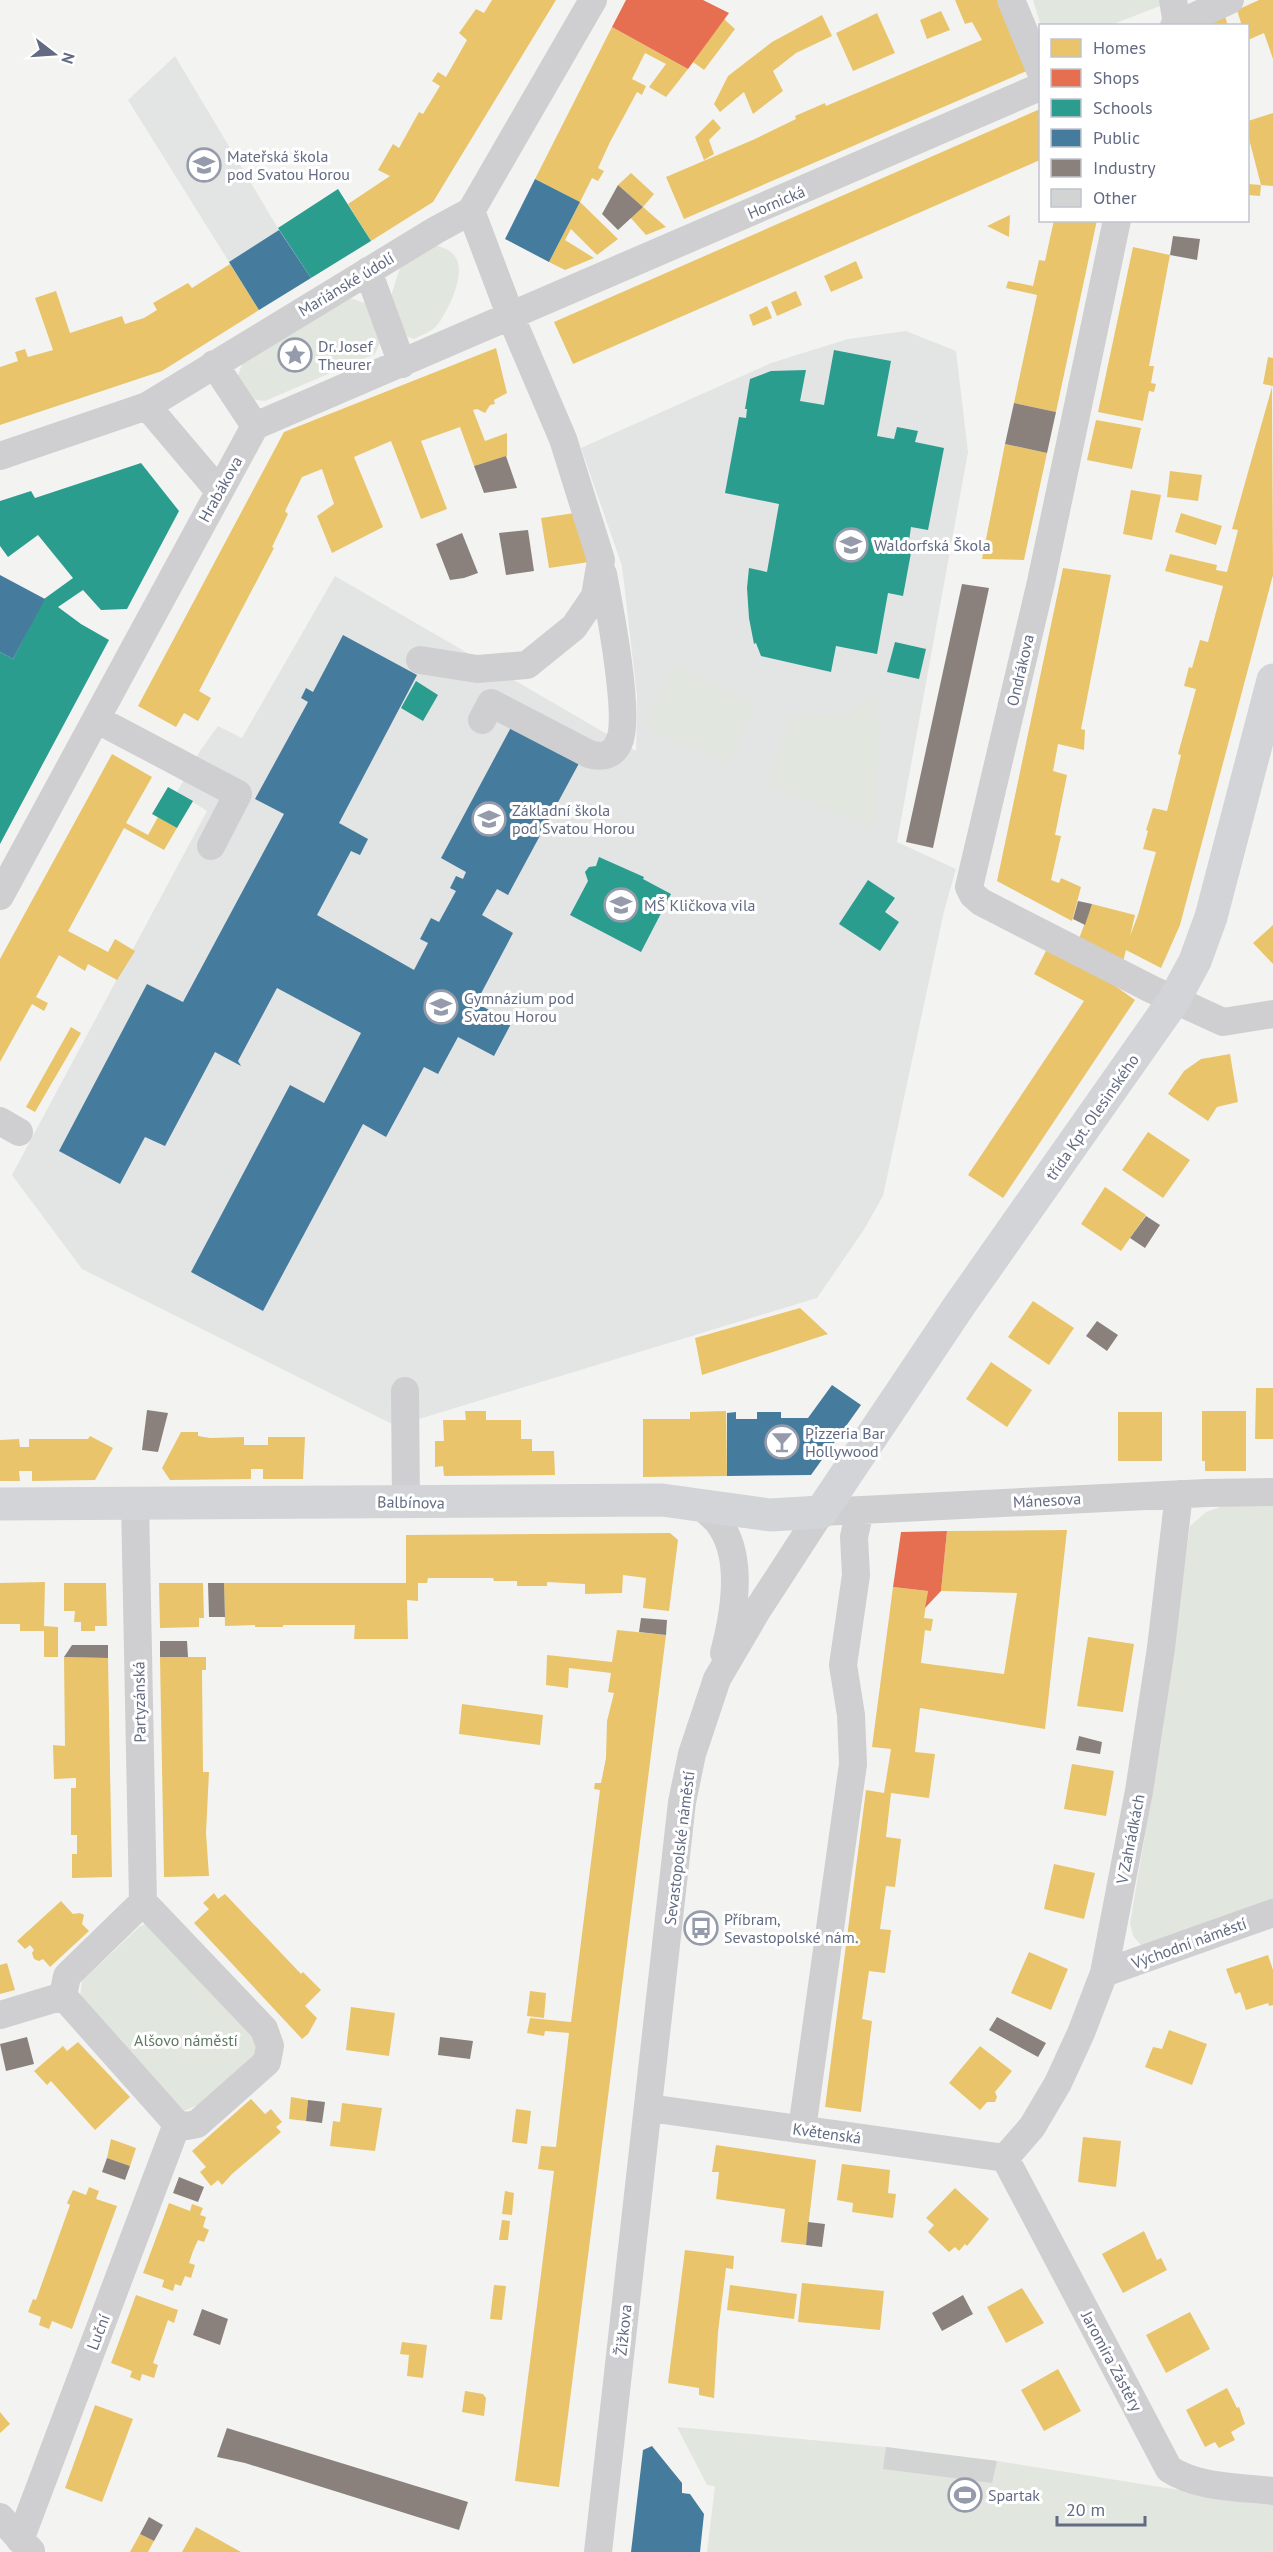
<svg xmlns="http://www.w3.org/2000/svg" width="1273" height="2552" font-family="'PT Sans',sans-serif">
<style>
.built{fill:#e3e4e4}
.green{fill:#e1e7df}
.homes{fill:#e9c46a}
.shops{fill:#e76f51}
.schools{fill:#2a9d8f}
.public{fill:#457b9d}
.industry{fill:#8a817c}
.building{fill:#d2d3d3}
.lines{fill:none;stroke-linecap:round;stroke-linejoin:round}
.minor{stroke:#cfcfd1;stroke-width:28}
.major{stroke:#d2d4d8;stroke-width:33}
.labels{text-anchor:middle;stroke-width:6;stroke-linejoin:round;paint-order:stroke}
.poi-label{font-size:16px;fill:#626b83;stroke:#fff;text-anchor:start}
.street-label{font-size:16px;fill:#626b83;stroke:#fff}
.park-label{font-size:16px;fill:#617a63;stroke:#fff}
</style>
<rect width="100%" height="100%" fill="#f3f4f1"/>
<!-- built -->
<path class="built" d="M175,56l104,174 32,48 -52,32 -131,-210z
M906,331l50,20 12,101 -71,390 59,27 -12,42 -61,285 -20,35 -46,67 -421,128 -314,-157 -70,-94 195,-364 -30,-19 23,-41 18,-25 24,12 93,-162 301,175 1,-55 -15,-130 -41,-118 190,-85 77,-24z"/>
<!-- green -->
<path class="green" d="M1033,0h126l1,6 -49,19 -70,1z
M433,244c7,3 17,5 21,11 14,16 -5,54 -16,69 -6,8 -16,11 -24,15l-11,-4 -13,-36 14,-44z
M350,298l18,6 14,34 -7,16 -110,47 -14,-2 -14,-20 6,-18z
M672,666l83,37 -27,61 -83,-37z
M869,699l5,1 4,11 1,12 -5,106 -107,-46 25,-67 23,1 27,-3z
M1226,1505l47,1v397l-120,42h-12l-8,-9 -3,-13 23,-135 37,-262 16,-14z
M147,1923l110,114 -2,17 -57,51 -14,6 -104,-114 2,-16 57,-54z
M677,2427l209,20 111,14 276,44v47h-566l8,-66 -8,-1z"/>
<!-- homes -->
<path class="homes" d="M492,0h64l-123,202 -62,39 -23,-37 42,-28 -12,-6 15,-26 6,4 20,-36 4,2 17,-28 -8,-5 6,-9 8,5 21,-37 -8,-7 17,-24 8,4z
M955,0h43l31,70 -345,149 -18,-42 89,-38 41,-20 -1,-3 30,-13 1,3 156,-66 -10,-18 -7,2z
M1259,0h14v59l-9,-26 -16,7v-14h-6l-5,-16z
M941,11l9,19 -23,9 -7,-19z
M877,13l18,40 -42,18 -17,-38z
M822,15l10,21 -36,17 -23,18 10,20 -30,23 -9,-22 -24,20 -6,-8 14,-28 44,-34z
M1225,16l3,10h-22z
M724,19l11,10 -31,41 -11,-8z
M612,27l76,42 -22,28 -17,-10 17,-23 -21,-11 -13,26 14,7 -4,9 -5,-3 -27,50 -12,26 6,3 -6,10 -6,-3 -12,24 -45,-23z
M1040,109v51l-467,204 -19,-42z
M1273,113v73l-12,-1 -13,-50v-14z
M713,119l8,9 -12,12 5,14 -10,6 -9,-23z
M631,173l23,21 -11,13 -25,-22z
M1248,184l13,1 -1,11 -12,-1z
M580,202l38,37 -21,16 -26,-26 -6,11 29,18 -29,12 -16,-8z
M643,207l23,20 -20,8 -16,-18z
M1010,215l-1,22 -22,-11z
M1054,220h43l-41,192 -42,-9 23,-108 -31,-7 2,-7 25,5 6,-26 6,1z
M1133,247l37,8 -21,111h5l-3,17 5,1 -2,8 -5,-1 -6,30 -45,-9z
M856,261l7,17 -32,14 -7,-16z
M230,264l29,46 -97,61 -162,54v-58l18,-6 -3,-9 10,-3 3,8 25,-7 -18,-52 21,-7 14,42 52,-17 3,8 19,-6 13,-8 -4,-7 35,-20 4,5z
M796,291l6,14 -25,11 -6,-14z
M767,306l5,12 -19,8 -4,-11z
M496,348l11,45 -13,7 1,4 -5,1 -5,8 -8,-4 -4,1 12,31 22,-8v23l-33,10 -14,-39 -39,14 26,68 -26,10 -30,-78 -37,16 29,70 -51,26 -15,-37 17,-12 -12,-35 -20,8 -17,34 3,3 -16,33 2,1 -75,143 12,7 -13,23 -14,-8 -8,14 -38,-21 146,-274z
M1268,357l5,1v28l-10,-2z
M1272,387l1,188 -93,350 -19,43 -35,-18 -4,16 -45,-22 15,-40 43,11 -5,21 8,-21 18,-63 -13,-3 5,-18 -2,-1 7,-22 14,3 14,-56 -3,-1 18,-65 -12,-3 5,-19 3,1 8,-28 8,2 15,-56 -58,-15 5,-17 47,11 -1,5 11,2 11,-42 -6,-1z
M1096,420l45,8 -9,41 -45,-9z
M1005,444l42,9 -23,107 -42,-1z
M1170,471l32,4 -4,26 -31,-4z
M1131,490l30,5 -9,45 -29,-6z
M581,512l8,50 -40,6 -8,-50z
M1181,513l41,13 -6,19 -41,-13z
M1063,568l48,7 -30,154 4,1 -1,20 -26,-6 -5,27 14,4 -12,60 6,1 -10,44 8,3 2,-5 20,9 -9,34 -75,-40z
M112,754l40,23 -26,46 22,12 10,-18 19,11 -13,22 -40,-22 -56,103 40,21 7,-13 20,12 -18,29 -29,-16 -3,7 -26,-16 -23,42 12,6 -4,8 -12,-7 -32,58v-103z
M1273,925v39l-20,-21z
M1047,949l54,27 34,24 -132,198 -35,-23 116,-174 -50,-27z
M71,1027l10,6 -46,79 -9,-5z
M1230,1054l8,48 -21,5 -9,14 -40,-27 16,-23 17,-12z
M1148,1132l42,28 -27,38 -41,-28z
M1105,1187l41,28 -25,36 -40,-27z
M1033,1301l41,27 -25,37 -41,-28z
M800,1308l28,26 -126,41 -7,-37z
M991,1362l41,28 -25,37 -41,-28z
M1256,1388h17v51h-18z
M465,1411h21v9h35v19h11v12h22l1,24 -111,1 -1,-10 -8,1v-26h9l-1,-21h23z
M726,1411l1,65 -84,1v-58h47v-7z
M1202,1411h44v60h-41v-10h-3z
M1118,1412h44v49h-44z
M181,1432h17v4l12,2 34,-1v8h24v-8h37l-2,42h-40v-10h-12v10l-81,1 -8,-12z
M90,1436l23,12 -18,32 -63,1v-10h-13l1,10h-20v-41l19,-1 1,8h9v-8h59z
M1067,1530l-22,199 -125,-21 -5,44 20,2 -6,44 -38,-5 -5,44 15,2 -6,48 -9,-1 -6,43 11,1 -6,43 -16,-2 -7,48 10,2 -11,91 -36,-5 41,-317 18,3 7,-44 -19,-2 21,-160 35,4 -4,27 9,1 -2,12 -6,-1 -4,33 83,11 13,-81 -76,-2 6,-60z
M670,1533l8,7 -9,71 -26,-3 3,-30 -23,-3 -1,18 -37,1v-10l-38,-2v4h-30v-5h-23l-1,-3h-65l-1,5h-9v18l-11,-1 1,39h-54l1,-14h-72v2h-28v-2l-30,1 -1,-43h182v-48z
M45,1582l-1,44 14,1v30h-14v-26h-24v-7h-20v-41z
M64,1583h42l1,43h-12v5h-14v-9h-7l1,-11h-11z
M159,1583h44l1,35h-5v9l-39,1z
M617,1630l49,5 -107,852 -44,-6 39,-310 -16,-2 3,-23 15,1 13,-114 -24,-2 -1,5 -17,-3 3,-15 41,4 29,-232 -6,-1 1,-6h6l5,-25 1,-37 7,-28 -6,-1 3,-19 -42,-5 -1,20 -22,-3 1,-30 65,7z
M1088,1637l46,7 -11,68 -46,-6z
M64,1657l44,1 4,219 -40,1v-24h5v-19h-6v-47h5v-10l-22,1 -1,-34 12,1z
M160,1657h46v13h-4l1,102h6l-3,61 3,43 -45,1z
M462,1704l81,11 -3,30 -81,-11z
M1072,1764l42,7 -8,45 -42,-7z
M1054,1864l41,9 -11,46 -40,-10z
M214,1893l4,6 7,-5 76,80 2,-2 18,18 -16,16 12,12 -9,16 -6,5 -108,-116 15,-14 -6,-6z
M61,1901l12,13 7,-1 4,2 -2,9 7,7 -39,36 -7,-8 -4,2 -5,-2 -2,-6 2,-3 -4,-5 -5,4 -8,-8z
M1029,1952l39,17 -17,41 -40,-17z
M1268,1955l5,15v35l-4,1 -1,-3 -22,7 -6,-18 -5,2 -9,-25z
M7,1963l8,27 -15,4v-29z
M530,1991l16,2 -2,25 -17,-2z
M351,2007l44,6 -6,43 -43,-6z
M1169,2030l38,14 -15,41 -47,-18 8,-20 9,2z
M78,2042l52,55 -35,33 -44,-49 -4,4 -13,-14 29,-25 4,5z
M980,2046l32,25 -17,21 2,5 -2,5h-8l-7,8 -31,-27z
M291,2097l17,3 -2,21 -17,-2z
M251,2099l14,15 6,-5 11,13 -6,5 5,5 -49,42 -10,11 -4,-5 -7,6 -11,-14 6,-5 -14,-16z
M342,2103l40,5 -7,43 -45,-5 3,-25 7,1z
M516,2109l15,2 -4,33 -15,-2z
M1083,2137l38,4 -5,46 -38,-5z
M111,2139l25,9 -6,18 -23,-8z
M716,2145l100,15 -10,85 -25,-3 4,-33 -69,-10 3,-27h-7z
M842,2164l48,6 -2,23 8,1 -3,24 -41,-6 1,-9 -16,-3z
M89,2187l10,4 -3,8 21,7 -45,123 -20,-8 -3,8 -10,-4 2,-8 -13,-5 5,-13 3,1 34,-95 -3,-2 6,-13 13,5z
M955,2188l34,31 -22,27 -2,-2 -6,7 -4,-4 -6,5 -21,-20 6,-7 -8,-7z
M505,2191l9,2 -2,22 -10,-1z
M169,2203l21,8 2,-7 11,4 -3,7 6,2 -3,10 6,3 -5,12 -6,-2 -5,11 -4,12 6,2 -4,13 -6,-2 -4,10 -6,-2 -2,7 -11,-4 2,-7 -21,-7z
M502,2220l8,1 -2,19h-9z
M1144,2231l13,29 4,-2 6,12 -44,23 -21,-39z
M685,2250l49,6 -1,13 -7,-1 -8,64 -4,66 -15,-3v-7l-31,-5z
M802,2283l82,8 -4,39 -82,-8z
M494,2285l12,1 -4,34 -12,-1z
M730,2285l67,9 -3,25 -67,-9z
M1022,2288l22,35 -38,20 -19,-36z
M136,2295l42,15 -4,13 -6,-3 -15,43 5,2 -4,13 -12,-4 -2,7 -10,-4 2,-6 -21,-8z
M1190,2312l20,37 -44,24 -20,-38z
M402,2342l25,3 -4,33 -16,-2 2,-21 -9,-1z
M1058,2369l23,42 -37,20 -23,-41z
M1227,2388l10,20 2,-1 6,17 -14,8 4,8 -16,8 -4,-6 -10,5 -19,-37z
M465,2391l18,3 3,4 -2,18 -22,-4z
M95,2405l38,14 -31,83 -37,-14z
M0,2412l10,12 -10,9z
M196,2527l45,25h-59z
M140,2534l14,7 -6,11h-18z"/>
<!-- shops -->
<path class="shops" d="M626,0h77l26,13 -41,56 -76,-42z
M947,1531l-6,60 -16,17 3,-17 -35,-4 8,-55z"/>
<!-- schools -->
<path class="schools" d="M338,189l33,52 -60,37 -33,-50z
M834,350l57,11 -14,75 17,3 3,-12 21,4 -3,11 29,6 -16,82 -17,-3 -2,14 4,1 -10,54 -15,-3 -11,61 -41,-8 -5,26 -70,-16 -5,-13 -2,1 -5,-26 -2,-30 2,-20 18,4 12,-68 -54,-11 14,-76 7,1 1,-9h-2l5,-30 21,-8 35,-1 -6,31 24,4z
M141,463l38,48 -52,98 -26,1 -18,-20 -25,17 23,17 28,16 -109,204v-192l13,7 31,-60 29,-21 -35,-43 -30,22 -8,-11v-45l31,-10 4,7z
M895,642l31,7 -7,30 -32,-7z
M416,681l22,14 -15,26 -22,-13z
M168,787l25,14 -16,27 -25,-14z
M599,857l45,20 -1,2 28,15 -30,58 -71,-37 18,-34 -3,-9 4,-5 7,-1z
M868,880l27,18 -10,14 14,10 -19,29 -41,-27z"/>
<!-- public -->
<path class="public" d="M535,179l45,23 -31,60 -44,-23z
M279,230l32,48 -52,32 -30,-48z
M0,575l45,24 -32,60 -13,-7z
M343,635l74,40 -78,148 29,16 -8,16 -9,-4 -34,64 97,55 14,-27 -8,-4 11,-21 8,4 17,-31 -6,-3 6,-12 7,3 3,-7 -25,-14 75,-140 68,36 -76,141 -11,-6 -15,26 31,18 -37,70 36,19 -18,34 -36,-19 -20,37 -14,-7 -38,70 -23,-13 -100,187 -72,-39 99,-187 34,18 37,-70 -84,-45 -39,73 3,5 -26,-14 -50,94 -20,-9 -25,47 -61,-33 88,-167 36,18 101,-188 -29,-15 53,-97 -7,-4 5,-10 7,4z
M832,1385l29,20 -50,70 -84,1v-63l9,-1v7h21v-7h24v6h27z
M652,2446l30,37v10l8,1 14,20 -4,38h-69l12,-102z"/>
<!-- industry -->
<path class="industry" d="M618,185l25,22 -25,23 -16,-16z
M1173,236l27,3 -3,21 -27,-5z
M1014,403l42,9 -9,41 -42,-9z
M506,456l11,32 -33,5 -10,-27z
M528,530l6,41 -28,4 -7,-42z
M462,533l16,40 -14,5 -14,2 -14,-36z
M962,584l27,4 -56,260 -27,-6z
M1078,901l14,3 -7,21 -12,-6z
M1146,1216l14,9 -15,23 -15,-10z
M1097,1321l21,14 -11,16 -21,-15z
M147,1410l21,3 -10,39 -16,-2z
M208,1583h16l1,34h-16z
M641,1618l26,2 -1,15 -27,-3z
M160,1641h27l1,16h-28z
M72,1645h36v13l-44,-1z
M1079,1736l23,6 -2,12 -24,-4z
M997,2017l49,26 -8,14 -49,-27z
M27,2037l7,27 -28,7 -6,-27z
M440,2037l33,4 -3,18 -32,-4z
M308,2100l17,2 -3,21 -16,-2z
M107,2158l23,8 -5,14 -23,-8z
M179,2177l25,10 -6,15 -25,-9z
M808,2222l17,2 -3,23 -16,-2z
M963,2295l10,19 -31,17 -10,-18z
M202,2309l26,10 -8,26 -27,-10z
M227,2428l241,74 -9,28 -214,-67 -28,-6z
M149,2517l14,8 -9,16 -14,-7z"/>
<!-- building -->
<path class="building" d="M886,2447l111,14 -5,22 -109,-14z"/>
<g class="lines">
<!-- minor -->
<path class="minor" d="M1011,0l29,70
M1173,0l4,24
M1174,26l56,-26
M1117,220l-76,362 -72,305 4,8 8,7 170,87 72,33 50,-8
M368,271l34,93
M214,364l41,62
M147,406l72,85
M0,456l147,-50 289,-176 35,-19 122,-211
M420,660l57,9 50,-4 47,-38 21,-31 6,-36 -38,-121 -52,-122 -40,-106
M96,719l142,75 -27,52
M482,720l9,-17 98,51c13,4 24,2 30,-12 12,-24 -10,-137 -16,-168
M0,896l255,-470 785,-339
M0,1121l19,11
M405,1391l1,110
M135,1502l8,400
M697,1503c7,6 15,12 21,19 27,34 16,93 6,131
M143,1902l121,127 6,17 -3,16 -70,62 -10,2 -10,-2 -114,-128 4,-20z
M1104,1973l169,-60
M0,2015l63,-19
M649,2108l356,50
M802,2129l51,-365 -2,-49 -8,-50 13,-90 -2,-38 6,-27
M1005,2158l27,-31 26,-44 23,-50 23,-60 35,-182 22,-143 18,-154
M1005,2158l164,311c29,19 70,18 104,22
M0,2517l31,34
M20,2540l157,-416
M598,2552l84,-750 10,-48 25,-75 41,-70 63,-97 385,-19 67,-1"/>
<!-- major -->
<path class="major" d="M0,1504l662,-4 108,15 51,-3 138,-206 215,-306 21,-39 16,-44 62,-237"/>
</g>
<!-- icons -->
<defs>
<symbol id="school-ring" viewBox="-11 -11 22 22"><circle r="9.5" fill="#fff" stroke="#959baa" stroke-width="1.5"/><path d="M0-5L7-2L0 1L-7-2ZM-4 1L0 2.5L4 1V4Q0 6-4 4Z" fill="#959baa"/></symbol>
<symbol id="sight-ring" viewBox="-11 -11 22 22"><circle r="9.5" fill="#fff" stroke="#959baa" stroke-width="1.5"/><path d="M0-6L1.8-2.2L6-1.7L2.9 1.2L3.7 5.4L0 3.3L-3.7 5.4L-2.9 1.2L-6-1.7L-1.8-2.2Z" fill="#959baa"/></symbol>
<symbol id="bar-ring" viewBox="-11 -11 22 22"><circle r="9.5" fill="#fff" stroke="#959baa" stroke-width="1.5"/><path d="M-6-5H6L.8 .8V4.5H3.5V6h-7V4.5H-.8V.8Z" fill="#959baa"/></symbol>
<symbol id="bus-ring" viewBox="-11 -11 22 22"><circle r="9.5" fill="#fff" stroke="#959baa" stroke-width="1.5"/><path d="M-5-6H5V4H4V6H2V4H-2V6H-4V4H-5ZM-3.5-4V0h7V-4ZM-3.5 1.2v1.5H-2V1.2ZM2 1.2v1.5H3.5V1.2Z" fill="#959baa"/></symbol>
<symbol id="stadium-ring" viewBox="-11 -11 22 22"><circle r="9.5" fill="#fff" stroke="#959baa" stroke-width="1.5"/><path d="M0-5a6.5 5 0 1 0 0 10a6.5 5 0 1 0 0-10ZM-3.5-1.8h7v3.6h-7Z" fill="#959baa"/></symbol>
</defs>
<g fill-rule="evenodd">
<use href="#school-ring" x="185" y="146" width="38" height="38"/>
<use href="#sight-ring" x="276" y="336" width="38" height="38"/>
<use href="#school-ring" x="832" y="526" width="38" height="38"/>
<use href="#school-ring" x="470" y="800" width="38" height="38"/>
<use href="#school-ring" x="602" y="886" width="38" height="38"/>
<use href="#school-ring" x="422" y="988" width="38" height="38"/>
<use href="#bar-ring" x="763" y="1423" width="38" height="38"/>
<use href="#bus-ring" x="682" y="1909" width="38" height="38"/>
<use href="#stadium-ring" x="946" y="2476" width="38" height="38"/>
</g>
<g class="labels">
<!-- poi labels -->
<g class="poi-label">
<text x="227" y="162">Mateřská škola<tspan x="227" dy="18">pod Svatou Horou</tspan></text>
<text x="318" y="352">Dr. Josef<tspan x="318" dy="18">Theurer</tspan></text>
<text x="874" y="551">Waldorfská Škola</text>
<text x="512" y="816">Základní škola<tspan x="512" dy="18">pod Svatou Horou</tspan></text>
<text x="644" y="911">MŠ Kličkova vila</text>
<text x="464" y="1004">Gymnázium pod<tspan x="464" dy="18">Svatou Horou</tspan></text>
<text x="805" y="1439">Pizzeria Bar<tspan x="805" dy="18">Hollywood</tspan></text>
<text x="724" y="1925">Příbram,<tspan x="724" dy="18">Sevastopolské nám.</tspan></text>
<text x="988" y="2501">Spartak</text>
</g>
<!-- street labels -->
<g class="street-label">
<text transform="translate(776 202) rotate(-23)" y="6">Hornická</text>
<text transform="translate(346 284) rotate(-31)" y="6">Mariánské údolí</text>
<text transform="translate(220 489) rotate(-61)" y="6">Hrabákova</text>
<text transform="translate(1020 670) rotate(-77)" y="6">Ondrákova</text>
<text transform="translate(1092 1117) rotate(-55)" y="6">třída Kpt. Olesinského</text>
<text transform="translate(1047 1500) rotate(-3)" y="6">Mánesova</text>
<text transform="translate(411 1502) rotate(1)" y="6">Balbínova</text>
<text transform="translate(139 1702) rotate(-91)" y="6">Partyzánská</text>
<text transform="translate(1130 1839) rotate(-79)" y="6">V Zahrádkách</text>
<text transform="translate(679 1848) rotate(-83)" y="6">Sevastopolské náměstí</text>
<text transform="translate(1189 1943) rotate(-20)" y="6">Východní náměstí</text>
<text transform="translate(827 2133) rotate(8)" y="6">Květenská</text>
<text transform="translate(623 2330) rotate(-84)" y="6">Žižkova</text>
<text transform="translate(98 2332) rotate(-69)" y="6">Luční</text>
<text transform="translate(1112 2361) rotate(62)" y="6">Jaromíra Zástěry</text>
</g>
<!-- park labels -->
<g class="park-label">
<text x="186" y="2046">Alšovo náměstí</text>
</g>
</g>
<!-- legend -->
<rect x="1039" y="24" width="210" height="198" fill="#ffffff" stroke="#c0c4cd" stroke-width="1.5"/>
<rect x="1051" y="39" width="30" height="18" fill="#e9c46a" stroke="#c0c4cd" stroke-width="1.5"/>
<text x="1093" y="54" font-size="18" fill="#626b83">Homes</text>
<rect x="1051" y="69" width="30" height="18" fill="#e76f51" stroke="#c0c4cd" stroke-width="1.5"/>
<text x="1093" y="84" font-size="18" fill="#626b83">Shops</text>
<rect x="1051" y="99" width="30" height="18" fill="#2a9d8f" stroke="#c0c4cd" stroke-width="1.5"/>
<text x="1093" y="114" font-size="18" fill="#626b83">Schools</text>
<rect x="1051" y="129" width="30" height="18" fill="#457b9d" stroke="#c0c4cd" stroke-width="1.5"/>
<text x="1093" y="144" font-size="18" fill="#626b83">Public</text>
<rect x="1051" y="159" width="30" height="18" fill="#8a817c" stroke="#c0c4cd" stroke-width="1.5"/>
<text x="1093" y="174" font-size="18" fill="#626b83">Industry</text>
<rect x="1051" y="189" width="30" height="18" fill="#d2d3d3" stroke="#c0c4cd" stroke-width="1.5"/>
<text x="1093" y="204" font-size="18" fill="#626b83">Other</text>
<!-- north arrow -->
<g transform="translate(54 54) rotate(107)" stroke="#ffffff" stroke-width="4.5" paint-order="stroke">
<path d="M0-4.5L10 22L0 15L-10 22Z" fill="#626b83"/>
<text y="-9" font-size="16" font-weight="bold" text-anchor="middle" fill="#626b83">N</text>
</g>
<!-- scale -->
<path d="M1057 2516v9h88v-9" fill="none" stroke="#626b83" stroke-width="3"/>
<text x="1066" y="2516" font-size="18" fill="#626b83" stroke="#ffffff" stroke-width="4.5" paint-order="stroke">20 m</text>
</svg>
